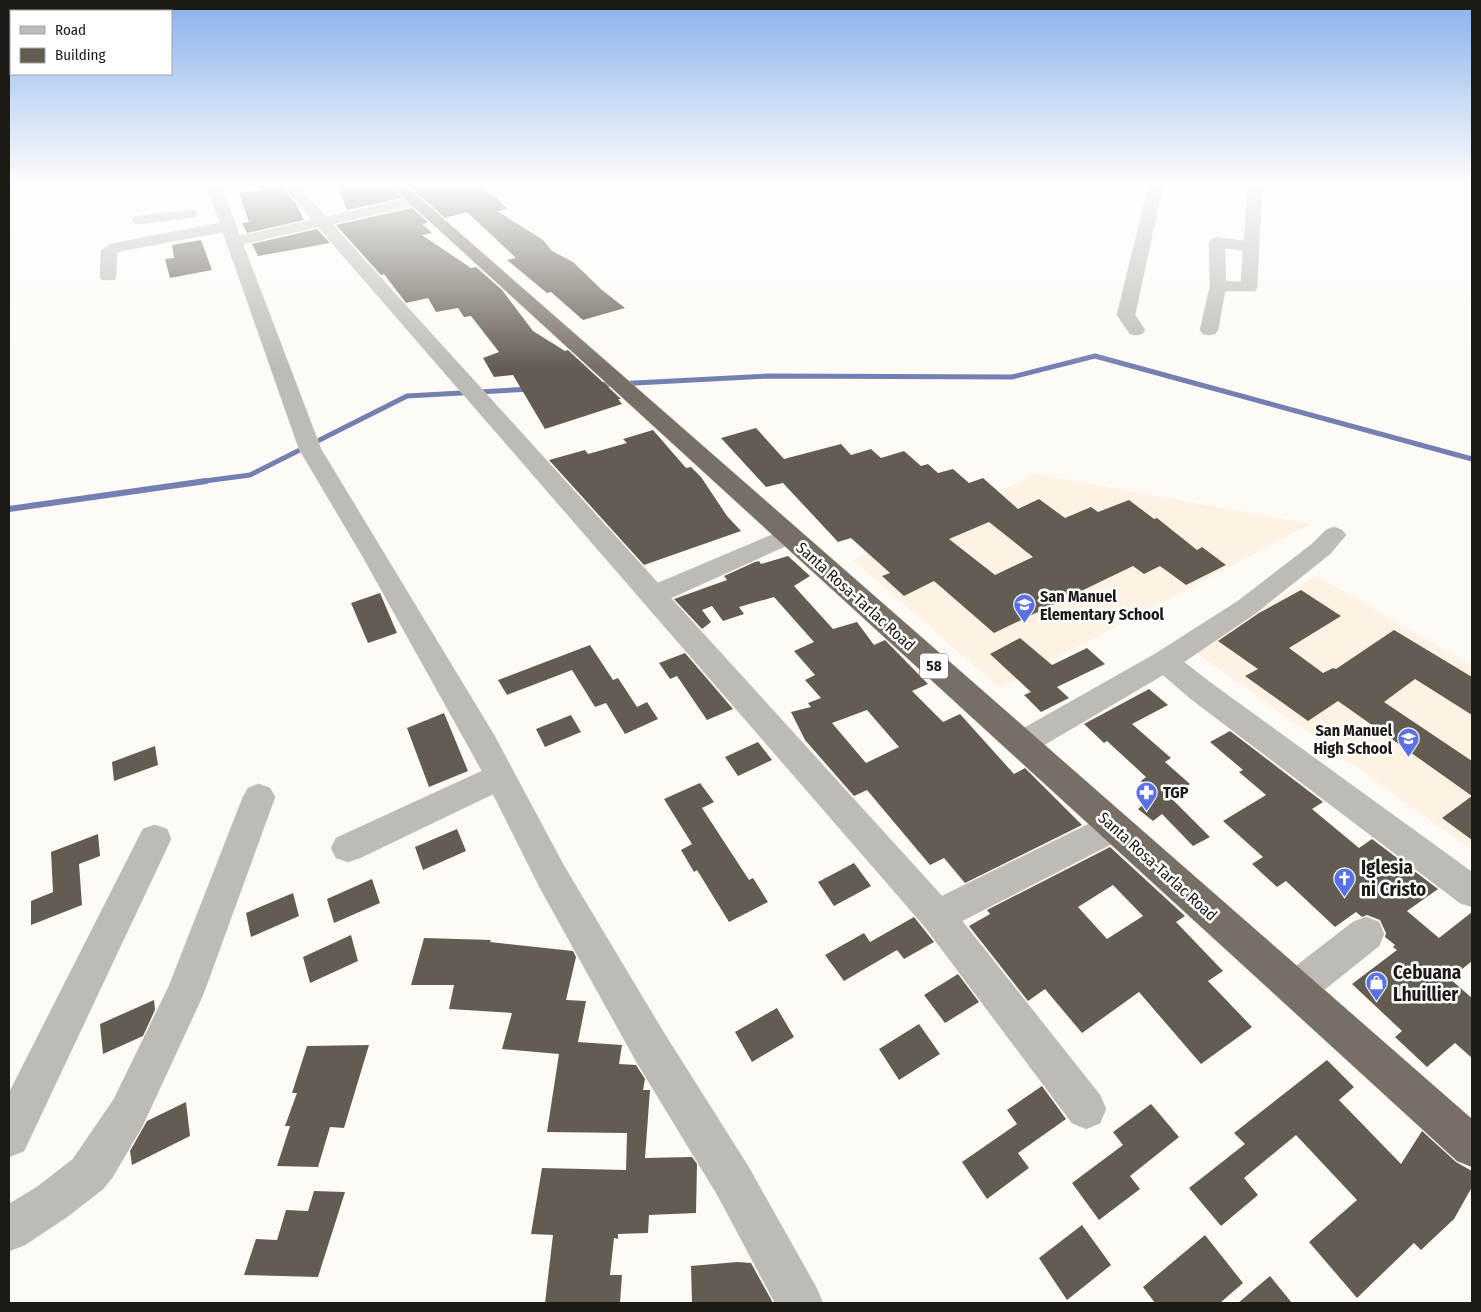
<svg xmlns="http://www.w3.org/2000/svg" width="1481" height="1312" font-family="'Fira Sans Condensed',sans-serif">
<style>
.built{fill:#fdf2e4}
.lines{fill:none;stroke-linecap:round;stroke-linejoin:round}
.stream-far1{stroke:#7380b1;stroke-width:5}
.stream{stroke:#7380b1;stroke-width:6}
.building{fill:#635c53;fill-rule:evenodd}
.minor-casing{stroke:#dad7d2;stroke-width:1}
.highway-casing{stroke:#dad7d2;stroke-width:1}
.minor{fill:#bebab5;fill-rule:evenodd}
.highway{fill:#776f66;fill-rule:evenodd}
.labels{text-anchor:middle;stroke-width:5;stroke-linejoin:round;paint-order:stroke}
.shield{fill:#fff;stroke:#615f5c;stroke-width:1}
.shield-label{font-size:15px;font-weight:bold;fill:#1d1a16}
.street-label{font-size:16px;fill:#1d1a16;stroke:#fff}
.poi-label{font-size:16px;font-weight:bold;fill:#1d1a16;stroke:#fff;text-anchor:start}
.near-poi-label{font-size:19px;font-weight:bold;fill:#1d1a16;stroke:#fff;text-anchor:start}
</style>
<rect width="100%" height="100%" fill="#fefbf6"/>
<!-- built -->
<path class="built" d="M1036,474l274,50 -310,164 -147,-128z
M1317,576l155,90v184l-281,-201z"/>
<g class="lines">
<!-- stream-far1 -->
<path class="stream-far1" d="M597,385l171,-9 244,1 83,-21 377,103
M197,482l53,-7 157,-79 124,-7"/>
<!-- stream -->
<path class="stream" d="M9,509l197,-28"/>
</g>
<!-- building -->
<path class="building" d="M259,185h21l16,19 8,16 -57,13 -5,-10 7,-1 -10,-29 22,-3z
M337,185h51l14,13 -55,12z
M408,185h74l26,24 -11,2 46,29 9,11 21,11 29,28 23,18 -42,12 -32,-28 -4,1 -40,-33 9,-2 -49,-46 -22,6z
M412,208l16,14 -6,2 10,9 -10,2 49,33 5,-1 26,23 31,41 32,20 3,-1 53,49h-3l4,5 -77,25 -32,-54 -19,2 -11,-19 16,-6 -28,-36 -7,1 -6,-9 -22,4 -8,-14 -22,5 -22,-29 -3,1 -45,-50z
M317,229l13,14 -72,13 -6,-12z
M201,240l11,30 -42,8 -5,-19 9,-1 -2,-13z
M756,428l28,31 57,-15 10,11 20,-6 10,9 23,-7 17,15 7,-2 10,9 15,-4 16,14 14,-5 35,31 21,-10 26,19 26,-11 7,5 31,-12 25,19 3,-1 40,32 5,-3 24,18 -40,20 -26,-19 -16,8 -11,-8 -139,67 -60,-52 -30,15 -22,-20 8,-3 -39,-35 -13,4 -55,-59 -17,4 -45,-49zM989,522l44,35 -38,18 -46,-36z
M653,430l33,38 5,-1 10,10 26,39 14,15 -97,34 -95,-105 36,-10 3,4 39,-11 -4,-4z
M788,556l22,20 -16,10 39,43 24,-7 17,23 11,-5 43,44 -16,7 31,31 17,-8 54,60 11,-6 57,57 -117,58 -21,-25 -14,7 -63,-75 -13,6 -49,-56 -14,-28 20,-5 -3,-4 13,-5 -16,-18 10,-5 -21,-24 20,-9 -40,-45 -35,10 5,7 -21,7 -11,-15 -10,4 9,12 -9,7 -28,-30 53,-19 -3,-4 31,-14 4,-1 2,3zM867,710l32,37 -33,16 -34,-40z
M1301,590l40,26 -52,32 34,25 10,-5 3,1 58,-39 78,47v38l-57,-36 -31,23 88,59v79l-30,-22 30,-22 -134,-95 -30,20 -63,-45 13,-7 -40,-28 41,-28z
M380,593l17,40 -29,10 -17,-40z
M1020,638l32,27 35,-17 18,16 -48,23 12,11 -28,14 -17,-17 7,-3 -41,-38z
M590,645l23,35 5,-2 19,29 10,-5 11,17 -33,15 -19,-31 -11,4 -23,-37 -65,25 -9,-15z
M685,653l48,56 -26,11 -30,-44 -7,3 -11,-16z
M1149,689l19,16 -36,19 39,34 -6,4 25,22 -21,12 41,41 -17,9 -31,-32 -9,7 -15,-12 17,-14 -14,-14 5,-4 -39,-36 -3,2 -20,-19z
M444,713l24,58 -39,16 -22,-59z
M571,715l10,17 -36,15 -9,-18z
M1230,731l93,71 -11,7 47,39 13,-9 66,50 -31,22 32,27 33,-26v49l-22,18 22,19v60l-17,-15 -28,24 -32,-30 7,-6 -50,-47 45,-34 -4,-3 2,-2 -10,-8 1,-4 -6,-13 -13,-5 -5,2 -6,-5 -21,15 -49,-46 -9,6 -25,-23 11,-7 -40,-36 43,-26 -27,-23 4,-2 -33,-28z
M758,742l14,18 -34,16 -13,-19z
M155,746l3,19 -44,16 -2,-19z
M700,783l14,19 -12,6 47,72 4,-2 15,24 -39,20 -32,-52 -3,2 -13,-22 11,-6 -28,-45z
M457,829l9,22 -43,19 -8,-23z
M98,834l2,22 -21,8 3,41 -51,20v-24l22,-9 -2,-40z
M1110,847l75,69 -9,6 47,49 -15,10 44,46 -51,37 -62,-72 -57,41 -37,-44 -17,12 -59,-75 21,-12 -3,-4zM1113,885l30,31 -36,23 -29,-32z
M854,863l17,23 -37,20 -16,-24z
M372,879l8,24 -46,20 -7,-24z
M293,893l6,23 -48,21 -5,-24z
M914,917l20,25 -30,17 -7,-9 -53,31 -19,-26 39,-22 6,9z
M351,935l7,26 -48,22 -7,-26z
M424,938l67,2 -1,2 83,9 3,6 -10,43 20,1 -8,41 44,3 -3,19 17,1 9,14 -2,11h7l-5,68 47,-1 5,7 -1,49 -47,2 -1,18 -30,1v5l-4,-1 -4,37h12l-2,28h-75l8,-68 -22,-1 11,-66 84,2 1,-37 -80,-1 12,-78 -57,-5 10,-36 -63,-4 5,-24h-43z
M958,974l21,28 -34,21 -21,-28z
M154,1000l1,10 -12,26 -40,18 -3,-30z
M777,1008l17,29 -42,25 -17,-30z
M919,1024l21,30 -41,26 -20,-31z
M369,1045l-25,83 -14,-1 -12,40 -41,-1 13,-40h-5l12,-33h-5l15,-47z
M1327,1060l27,27 -15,13 62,64 21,-33 34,31 16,9v16l-18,32 -33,31 -7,-7 -57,55 -48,-56 48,-42 -61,-65 -52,43 14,17 -37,31 -32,-38 56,-44 -11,-11z
M1042,1086l24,33 -48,34 11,15 -42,31 -25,-37 55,-38 -10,-14z
M186,1102l4,34 -58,29 -2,-14 17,-30z
M1151,1104l28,33 -49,39 10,13 -41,31 -27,-37 51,-38 -10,-13z
M314,1191l31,1 -27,85 -74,-2 12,-36 21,1 9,-30 22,1z
M1082,1225l29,40 -44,35 -28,-42z
M1205,1235l38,48 -23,20h-65l-12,-16z
M737,1262l14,1 22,40h-81l-1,-37z
M1270,1276l22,27h-54z"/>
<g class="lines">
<defs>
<path id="minor" d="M206,185h14l20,51 72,-16 -30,-35h15l29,32 89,-20 5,1 2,3 -2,3 -88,20 326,359 123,-52 8,-3 8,3 4,5 -4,5 -126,57 271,298 161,-79 11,-4 11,4 5,10 -5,10 -163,84 138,174 6,14 -6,14 -14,6 -14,-6 -147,-196 -607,-700 -75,17 78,205 173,286 70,131 100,167 84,133 68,121 7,16h-48l-57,-107 -82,-135 -96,-173 -47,-94 -133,64 -12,4 -12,-4 -5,-10 5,-10 146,-67 -119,-214 -64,-108 -76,-217 -102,19 -4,2 -1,24 -2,3h-12l-2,-3 1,-26 9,-7 110,-21z
M1149,185h14l-28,130 10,15 -3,4 -6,1 -6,-1 -13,-19z
M1248,185h14l-5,102 -2,4h-30l-7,39 -3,4 -6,1 -6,-1 -3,-4 10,-44 -1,-44 3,-3 5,-2 27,4zM1225,248l18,3 -2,31 -15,-1z
M190,210l5,1 2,3 -2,3 -56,7 -5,-1 -2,-3 2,-3 5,-1z
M1334,527l8,3 4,5 -16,19 -74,59 -72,49 27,21 261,189v35l-12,-4 -269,-204 -28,-24 -131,77 -11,4 -11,-4 -4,-8 4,-8 145,-82 83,-53 74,-57 14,-14z
M259,784l11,4 5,9 -72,198 -61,132 -30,51 -9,11 -36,28 -42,28 -16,6v-47l28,-17 36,-28 41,-60 55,-113 74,-189 5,-9z
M155,825l12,4 4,10 -147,312 -15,6v-64l134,-264z
M1366,917l13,5 5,12 -5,12 -70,56 -13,5 -13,-5 -6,-13 6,-13 70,-54z"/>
<path id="highway" d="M390,185h15l1067,934v48l-15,-6z"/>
</defs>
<!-- minor casing -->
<use href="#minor" class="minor-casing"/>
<!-- highway casing -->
<use href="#highway" class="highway-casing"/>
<!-- minor -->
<use href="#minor" class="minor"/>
<!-- highway -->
<use href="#highway" class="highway"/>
</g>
<!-- sky -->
<linearGradient id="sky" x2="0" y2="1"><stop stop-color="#88b1ed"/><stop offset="0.5" stop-color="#fffdfb"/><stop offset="1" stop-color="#fffdfb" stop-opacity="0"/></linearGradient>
<rect width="1481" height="369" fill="url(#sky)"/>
<!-- icons -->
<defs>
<symbol id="school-pin" viewBox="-11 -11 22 30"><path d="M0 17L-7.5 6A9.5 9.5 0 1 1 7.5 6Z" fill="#5970e6" stroke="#fff"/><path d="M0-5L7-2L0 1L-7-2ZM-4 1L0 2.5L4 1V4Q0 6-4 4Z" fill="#fff"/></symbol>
<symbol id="pharmacy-pin" viewBox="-11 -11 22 30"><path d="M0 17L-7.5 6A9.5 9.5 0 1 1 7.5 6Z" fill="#5970e6" stroke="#fff"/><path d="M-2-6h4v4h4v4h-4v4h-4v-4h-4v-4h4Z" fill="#fff"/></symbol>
<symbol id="church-pin" viewBox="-11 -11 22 30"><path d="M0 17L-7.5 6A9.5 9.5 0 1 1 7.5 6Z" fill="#5970e6" stroke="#fff"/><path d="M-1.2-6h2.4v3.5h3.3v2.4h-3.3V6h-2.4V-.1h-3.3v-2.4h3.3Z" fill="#fff"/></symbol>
<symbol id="shop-pin" viewBox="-11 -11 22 30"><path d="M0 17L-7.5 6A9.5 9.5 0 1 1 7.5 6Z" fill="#5970e6" stroke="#fff"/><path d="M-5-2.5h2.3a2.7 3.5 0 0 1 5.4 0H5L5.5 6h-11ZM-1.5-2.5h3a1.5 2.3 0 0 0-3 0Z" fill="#fff"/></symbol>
</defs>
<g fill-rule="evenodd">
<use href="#school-pin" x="1012" y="592" width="25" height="34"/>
<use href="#school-pin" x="1396" y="726" width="25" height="34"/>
<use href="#pharmacy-pin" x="1134" y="780" width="25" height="34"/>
<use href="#church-pin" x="1332" y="866" width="25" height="34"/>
<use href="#shop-pin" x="1364" y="970" width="25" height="34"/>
</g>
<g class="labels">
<!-- shield labels -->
<rect class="shield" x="920" y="653.5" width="28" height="25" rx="4"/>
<g class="shield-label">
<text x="934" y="671">58</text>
</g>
<!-- street labels -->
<g class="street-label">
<text transform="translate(856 596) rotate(42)" y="6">Santa Rosa-Tarlac Road</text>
<text transform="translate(1158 866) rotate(42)" y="6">Santa Rosa-Tarlac Road</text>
</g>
<!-- poi labels -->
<g class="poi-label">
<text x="1040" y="602">San Manuel<tspan x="1040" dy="18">Elementary School</tspan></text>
<text x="1392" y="736" text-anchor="end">San Manuel<tspan x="1392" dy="18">High School</tspan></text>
<text x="1163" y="798">TGP</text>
</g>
<!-- near-poi labels -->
<g class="near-poi-label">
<text x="1361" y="874">Iglesia<tspan x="1361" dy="22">ni Cristo</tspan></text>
<text x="1393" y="979">Cebuana<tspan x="1393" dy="22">Lhuillier</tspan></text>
</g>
</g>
<!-- border -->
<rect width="1481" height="1312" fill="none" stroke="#1d1a16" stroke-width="20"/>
<!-- legend -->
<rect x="10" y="10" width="162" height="65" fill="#ffffff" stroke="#a5a3a2"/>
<rect x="20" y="26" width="25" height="8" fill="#bebab5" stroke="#a5a3a2"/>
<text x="55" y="35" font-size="15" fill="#1d1a16">Road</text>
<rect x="20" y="48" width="25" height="15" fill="#635c53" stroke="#a5a3a2"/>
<text x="55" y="60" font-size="15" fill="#1d1a16">Building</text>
</svg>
